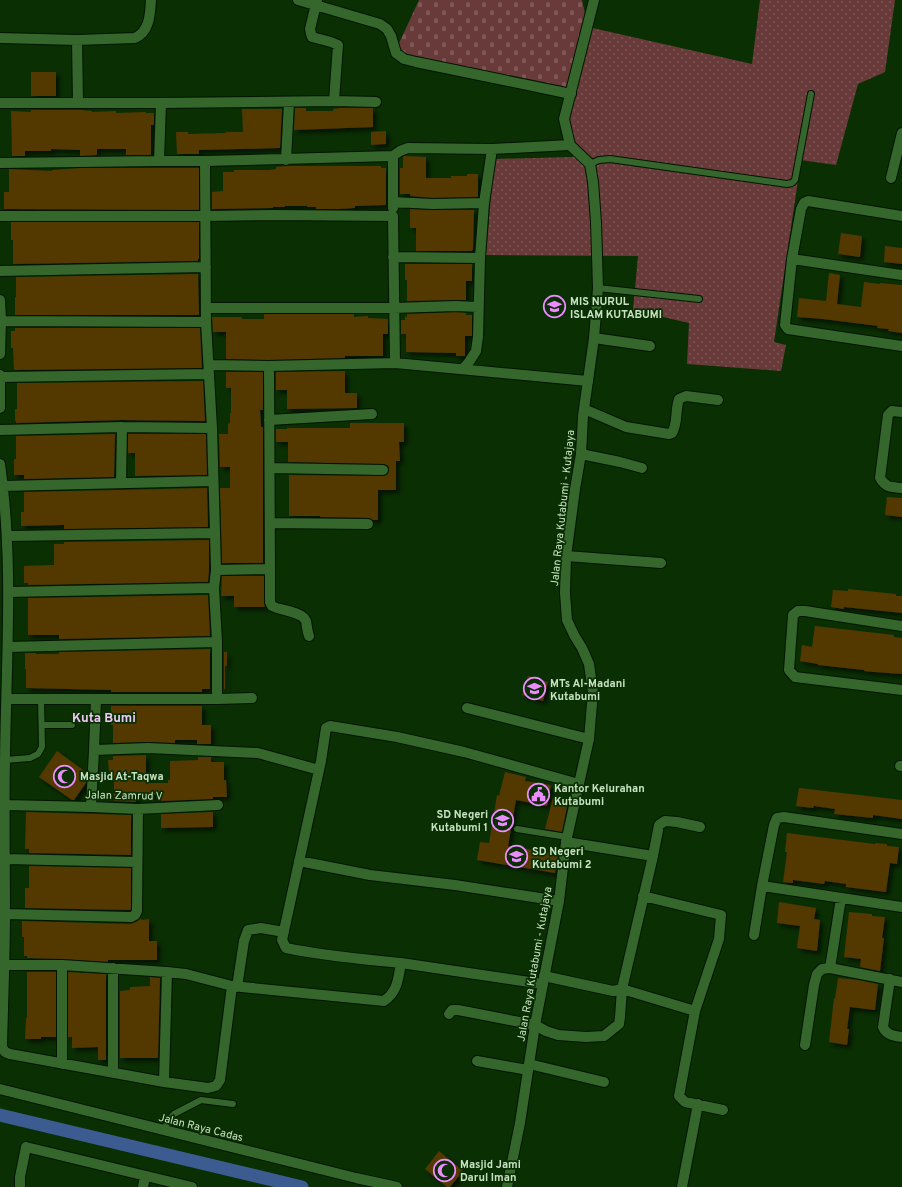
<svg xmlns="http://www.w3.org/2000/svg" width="902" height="1187" font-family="Overpass,sans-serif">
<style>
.grass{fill:url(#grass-dots)}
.cemetery{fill:url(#cemetery-stones)}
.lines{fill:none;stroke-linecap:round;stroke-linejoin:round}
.canal{stroke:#3c5c91;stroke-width:13}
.building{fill:#533900;filter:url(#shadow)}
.service-casing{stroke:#001500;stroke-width:8}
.minor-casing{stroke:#001500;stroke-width:12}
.tertiary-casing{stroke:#001500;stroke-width:12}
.service{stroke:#35662c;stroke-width:6}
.minor{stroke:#35662c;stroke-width:10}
.tertiary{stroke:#35662c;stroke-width:10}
.labels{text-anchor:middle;stroke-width:3.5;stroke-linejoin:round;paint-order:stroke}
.poi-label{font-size:11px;font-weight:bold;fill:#c7e2c2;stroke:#0a2f03;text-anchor:start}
.street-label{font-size:11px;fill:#c7e2c2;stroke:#0a2f03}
.quarter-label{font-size:13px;font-weight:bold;fill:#f0c7f9;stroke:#0a2f03}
</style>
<defs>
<pattern id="grass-dots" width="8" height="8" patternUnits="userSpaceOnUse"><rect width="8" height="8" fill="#693a3a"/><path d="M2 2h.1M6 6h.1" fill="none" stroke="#7d5655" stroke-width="1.8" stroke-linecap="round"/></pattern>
<pattern id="cemetery-stones" width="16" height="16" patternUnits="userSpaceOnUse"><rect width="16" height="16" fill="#693a3a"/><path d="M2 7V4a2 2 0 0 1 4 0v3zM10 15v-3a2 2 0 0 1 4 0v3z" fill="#7d5655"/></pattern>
<filter id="shadow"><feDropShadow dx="3.5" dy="3.5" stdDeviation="2" flood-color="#0009"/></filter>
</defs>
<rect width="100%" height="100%" fill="#0a2f03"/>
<!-- grass -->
<path class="grass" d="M760,0h135l-10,72 -27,12 -22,81 -35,-5 -27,182 12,3 -5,26 -94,-7 2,-41 -56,-13 5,-54 -152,-1 8,-96 79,-2 -5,-24 3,-39 17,-67 164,37z"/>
<!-- cemetery -->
<path class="cemetery" d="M419,0h163l6,27 -17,67 -176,-42z"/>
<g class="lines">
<!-- canal -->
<path class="canal" d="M0,1115l302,72"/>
</g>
<!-- building -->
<path class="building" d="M31,72h25v24h-25z
M295,108h11v3h27v-2l7,-1h33v19l-79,3z
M242,109h40l-2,39 -81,2v4h-22l-1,-22h12v2l38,-1v-1h17z
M31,110h50l11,1v1l24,-1v2l30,-1v1h8v12h-3v30h-25v-6h-29v6l-17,1v-6l-29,-1v2h-26v5h-13l-1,-45 20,1z
M386,131v13l-15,1v-13z
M404,156l22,1v21h25v-2h16v-2h11v23l-45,1 -23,-2v-2h-10v-26h3v-11z
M286,166h95v2h5v37l-31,1v2l-18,1h-21v-2h-9v-1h-22v1h-12v1l-61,1v-17l11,-1v-19h11v-2h35l7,-1v-2z
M80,168h119v42l-195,-1v-17h5v-23l43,2v-1z
M410,209l23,1h41l-1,40h-1v1h-56v-23h-6z
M11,222h188v37h-1v2l-185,3v-24h-2z
M841,233l21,3 -2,21 -22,-3z
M885,246l17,2v16l-18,-2z
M405,264h67v17h-6v19l-59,1v-21h-2z
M829,273l11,2 -3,29 24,3 3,-25 16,2v-1l22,2v48l-14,-2 1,-2 -12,-1 1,-2 -55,-7 -26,-2 2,-19 27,3z
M198,274l1,41h-184v-18h1v-20z
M456,312l10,1v2h6v21h-7v20h-9v-3l-50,-1v-18h-5v-14h4v-3h2v-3z
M264,314h90v3l14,-1v2l20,1v15h-5v22h-38v2l-76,2 -43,-1v-27h-13l-1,-15h30v2h22z
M15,328h185l2,40 -188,2 -1,-22h-2v-17h4z
M345,371v22h12v15l-70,1v-19h-11v-18z
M226,372h37v38h-3l1,17h2v136h-41l-2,-75h10v-21h-10l-1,-33h9v-10l2,-1v-10h1v-25h-5z
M203,381l2,40 -83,-1 -106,3v-2h-1v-12h2v-26z
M350,423h54v19h-5l1,19h-4v29h-18v30h-5l-5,-2 -48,-1v-1h-31v-41l94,1 5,-2 1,-4v-3l-2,-2 -4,-1 -95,-2v-20h-12v-13h11v-1h63z
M115,434l-1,43 -90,2v-4h-10v-16h2v-23z
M128,434h78l1,41 -72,1v-23h-7z
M207,488l1,39 -144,2v-4l-43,1v-14h3v-20z
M887,497l15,1v19l-17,-2z
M209,540v30l-1,12 -180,3v-2h-4v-17l30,-1v-21h10v-2z
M222,576h42v26l1,5h-31v-11h-13z
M848,589l48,5v2h6v17l-58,-6v2l-13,-2 2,-17 15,1z
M208,595l2,41 -151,3v-4h-31v-37z
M815,626l79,9v2l8,1v36l-28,-2 -10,-1v-1l-46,-5v-1l-18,-3 2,-16 10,2z
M210,649v40h-8v3h-91v-2l-85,-2v-19h-1v-16h11v1h23v-2z
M224,652h3v14h-2v23h-1z
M528,676l20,6 -5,19 -21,-6z
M111,706h91v19h9v19h-14v-4h-22v3l-27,-1 -35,1v-18h-2z
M57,751l29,21v11l-12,17h-2l-33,-23z
M146,755v28h22v-3h2v-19l28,-1v-3h13v5h13v18h2l1,17h-14v2l-52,2v-3h-5v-3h-20v7l-22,-1v-29h-5l-1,-12h5v-4z
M505,772l21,5 -1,4 26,4 -4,21 -31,-6 -8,46 50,8 -3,19 -78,-13 3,-18 9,1 8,-48 2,1z
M799,788l103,12v19l-29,-4v3l-39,-4 1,-5 -21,-3 -1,2 -17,-2z
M553,798l15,4 -6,30 -17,-3z
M26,812l105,3v40l-102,-2v-4h-4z
M213,812v15l-52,1v-14z
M787,833l88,11v-1l12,1v2l12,1 -2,17 -7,-1 -4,29 -40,-5v-3l-21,-3 -1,3 -31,-4v3l-10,-1 4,-30h-2z
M29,866l102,2v41l-1,1 -105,-2v-20h4z
M779,902l37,6 -2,11 6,1 -3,31 -20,-3 3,-22 -23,-3z
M849,912l23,2v2l13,1 -3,21h2l-4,33 -20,-4 1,-8 -17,-2z
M141,918v2l8,-1v22h8v19h-49v2l-46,-3 -35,-1v-2h-3v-19h-2v-16l109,3 7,-3z
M27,972h29v65h-15v2h-16l1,-21h1z
M68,972l38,2v86h-8v-13l-26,1v-11h-4z
M150,977l10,1 -2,80h-38v-67l10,-1v-3l20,-1z
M838,978l20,2 20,4 -3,26 -25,-3 -3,22h2l-2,16 -18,-3 5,-44 1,1z
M439,1151l24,20 -13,16h-3l-22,-18z"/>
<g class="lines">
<defs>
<path id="service" d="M590,164l9,-4 11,-1 177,25 5,-1 3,-3 16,-86
M598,288l101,11
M42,725h30
M5,760l25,-2 8,-4 4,-7 -1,-48
M517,829l50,8
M164,1130l5,-11 5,-5 27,-14 32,4"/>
<path id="minor" d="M298,0l82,24 7,5 4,7 5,17 8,6 12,3 155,32
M317,0l-7,29 1,5 1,3 19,5 7,3 -4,56
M0,38l77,2 58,-2c15,-7 15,-24 16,-38
M77,40l1,63
M0,103h161l173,-2 42,1
M286,160l3,-58
M159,161l2,-58
M205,161l1,161 6,106 3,105 1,37 -2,18 3,54v57
M0,163l159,-2h46l188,-5 7,-5 8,-3 84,1 78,-4
M891,178l11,-45
M393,202l40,2 51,-1
M393,208v-52
M0,216h205l68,-1 120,1 2,147
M902,216l-94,-15 -4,2 -3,6 -9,50 -7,66 3,4 114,17
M393,257l87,1
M792,259l110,16
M0,271l206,-4
M0,300l1,21 -1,33
M206,308h187l63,-2 22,1
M1,321l205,1
M594,338l56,8
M209,365l60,1 126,-3 193,18
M269,366l1,203
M463,369l6,-7 7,-11 2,-14 2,-79 4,-55 8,-54
M0,375v33
M0,377l209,-3
M584,409l42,18 43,7 3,-1c6,-9 3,-23 7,-34l7,-3 32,4
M902,412l-10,-1 -4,4 -8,63c6,10 11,9 22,10
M269,420l103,-6
M0,430l122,-3 90,1
M581,454l39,8 22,6
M0,464c14,98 6,197 5,296 -1,51 0,102 0,154 0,44 -2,88 -3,133l3,5 5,2 154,28 44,6 8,-2 4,-6 12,-94
M270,468l113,2
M121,483l1,-56
M3,486l210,-5
M270,523l98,1
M8,536l207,-3
M566,556l95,7
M216,570l54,-1v33l2,4c9,5 30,5 34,15 1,5 1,10 3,15
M8,592l206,-4
M902,626l-97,-15h-7l-5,4 -4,55 6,7 107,13
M8,647l209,-5
M7,699h210l35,-1
M467,708l122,31
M94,750l2,-51
M900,766h2
M5,805l86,2 47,2 80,-4
M91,807l3,-57 54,-2 110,5 61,17
M653,856l6,-31 6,-4 12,1 23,5
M5,859l132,3
M299,861l71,14 85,10 104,16
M762,886l140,21
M643,896l78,19 -2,24 -24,72 -16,85 6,6 38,8
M5,914l126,3 4,-2 2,-4 1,-102
M754,935l8,-49 12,-61 3,-7 7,-1 118,17
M401,963c-39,-4 -77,-7 -115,-15l-4,-8 39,-179 5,-33 4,-2 67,11 67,15 115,32
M4,965h58l105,7 19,2 46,12 152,15c14,-10 14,-22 17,-38l142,21
M62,965v99
M830,968l11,-70
M544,976l69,15 9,-2 31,-133 -87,-14
M890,979l-7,48c3,8 11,9 19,10
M237,987l7,-46 4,-11 13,-2 23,4
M449,1014l3,-4h6l77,15 11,6 12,4 28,2 18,-1 15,-12 1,-7 2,-28 73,22
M805,1045l9,-60 3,-11 5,-5 8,-1 72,14
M477,1061l51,9
M529,1064l75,18
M113,1073v-105
M164,1082l3,-110
M20,1187v-10l6,-30 166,40
M143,1187l2,-11
M682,1187l16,-83"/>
<path id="tertiary" d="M0,1089l356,89 41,9
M507,1187l13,-64 15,-98 24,-124 7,-59 23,-103 4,-47 -4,-28 -7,-16 -8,-13 -7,-15 -2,-27 1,-37 9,-67 6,-35 2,-38 11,-78 4,-50 -2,-66 -3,-40 -3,-18 -20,-19 -6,-26 30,-119"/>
</defs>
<!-- service casing -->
<use href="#service" class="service-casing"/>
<!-- minor casing -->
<use href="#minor" class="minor-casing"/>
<!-- tertiary casing -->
<use href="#tertiary" class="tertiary-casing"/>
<!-- service -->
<use href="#service" class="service"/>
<!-- minor -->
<use href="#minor" class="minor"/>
<!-- tertiary -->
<use href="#tertiary" class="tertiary"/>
</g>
<!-- icons -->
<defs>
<symbol id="school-ring" viewBox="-11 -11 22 22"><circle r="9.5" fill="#0a2f03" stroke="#ea8dfd" stroke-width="1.5"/><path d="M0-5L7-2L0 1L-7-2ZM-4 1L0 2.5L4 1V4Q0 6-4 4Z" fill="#ea8dfd"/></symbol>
<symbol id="mosque-ring" viewBox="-11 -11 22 22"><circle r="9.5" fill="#0a2f03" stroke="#ea8dfd" stroke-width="1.5"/><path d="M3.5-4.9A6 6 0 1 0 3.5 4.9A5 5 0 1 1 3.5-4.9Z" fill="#ea8dfd"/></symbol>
<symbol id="civic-ring" viewBox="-11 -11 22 22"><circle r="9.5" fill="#0a2f03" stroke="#ea8dfd" stroke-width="1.5"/><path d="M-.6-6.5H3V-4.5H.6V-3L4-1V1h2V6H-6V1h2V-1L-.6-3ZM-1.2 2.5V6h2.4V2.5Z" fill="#ea8dfd"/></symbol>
</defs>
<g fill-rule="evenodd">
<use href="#school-ring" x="542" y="294" width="25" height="25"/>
<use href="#school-ring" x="522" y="676" width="25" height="25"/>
<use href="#mosque-ring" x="52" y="764" width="25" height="25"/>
<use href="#civic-ring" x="526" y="782" width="25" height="25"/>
<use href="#school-ring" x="490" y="808" width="25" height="25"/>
<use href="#school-ring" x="504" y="844" width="25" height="25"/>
<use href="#mosque-ring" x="432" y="1158" width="25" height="25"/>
</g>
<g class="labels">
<!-- poi labels -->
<g class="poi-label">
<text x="570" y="305">MIS NURUL<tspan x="570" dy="13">ISLAM KUTABUMI</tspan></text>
<text x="550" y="687">MTs Al-Madani<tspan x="550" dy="13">Kutabumi</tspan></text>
<text x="80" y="780">Masjid At-Taqwa</text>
<text x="554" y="792">Kantor Kelurahan<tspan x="554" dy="13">Kutabumi</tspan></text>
<text x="488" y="818" text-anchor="end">SD Negeri<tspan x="488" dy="13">Kutabumi 1</tspan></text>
<text x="532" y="855">SD Negeri<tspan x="532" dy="13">Kutabumi 2</tspan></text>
<text x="460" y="1168">Masjid Jami<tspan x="460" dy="13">Darul Iman</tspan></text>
</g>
<!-- street labels -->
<g class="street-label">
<text transform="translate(562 508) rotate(-84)" y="4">Jalan Raya Kutabumi - Kutajaya</text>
<text transform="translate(124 795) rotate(1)" y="4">Jalan Zamrud V</text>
<text transform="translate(534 964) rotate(-80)" y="4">Jalan Raya Kutabumi - Kutajaya</text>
<text transform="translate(201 1127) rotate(14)" y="4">Jalan Raya Cadas</text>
</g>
<!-- quarter labels -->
<g class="quarter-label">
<text x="104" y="722">Kuta Bumi</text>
</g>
</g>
</svg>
